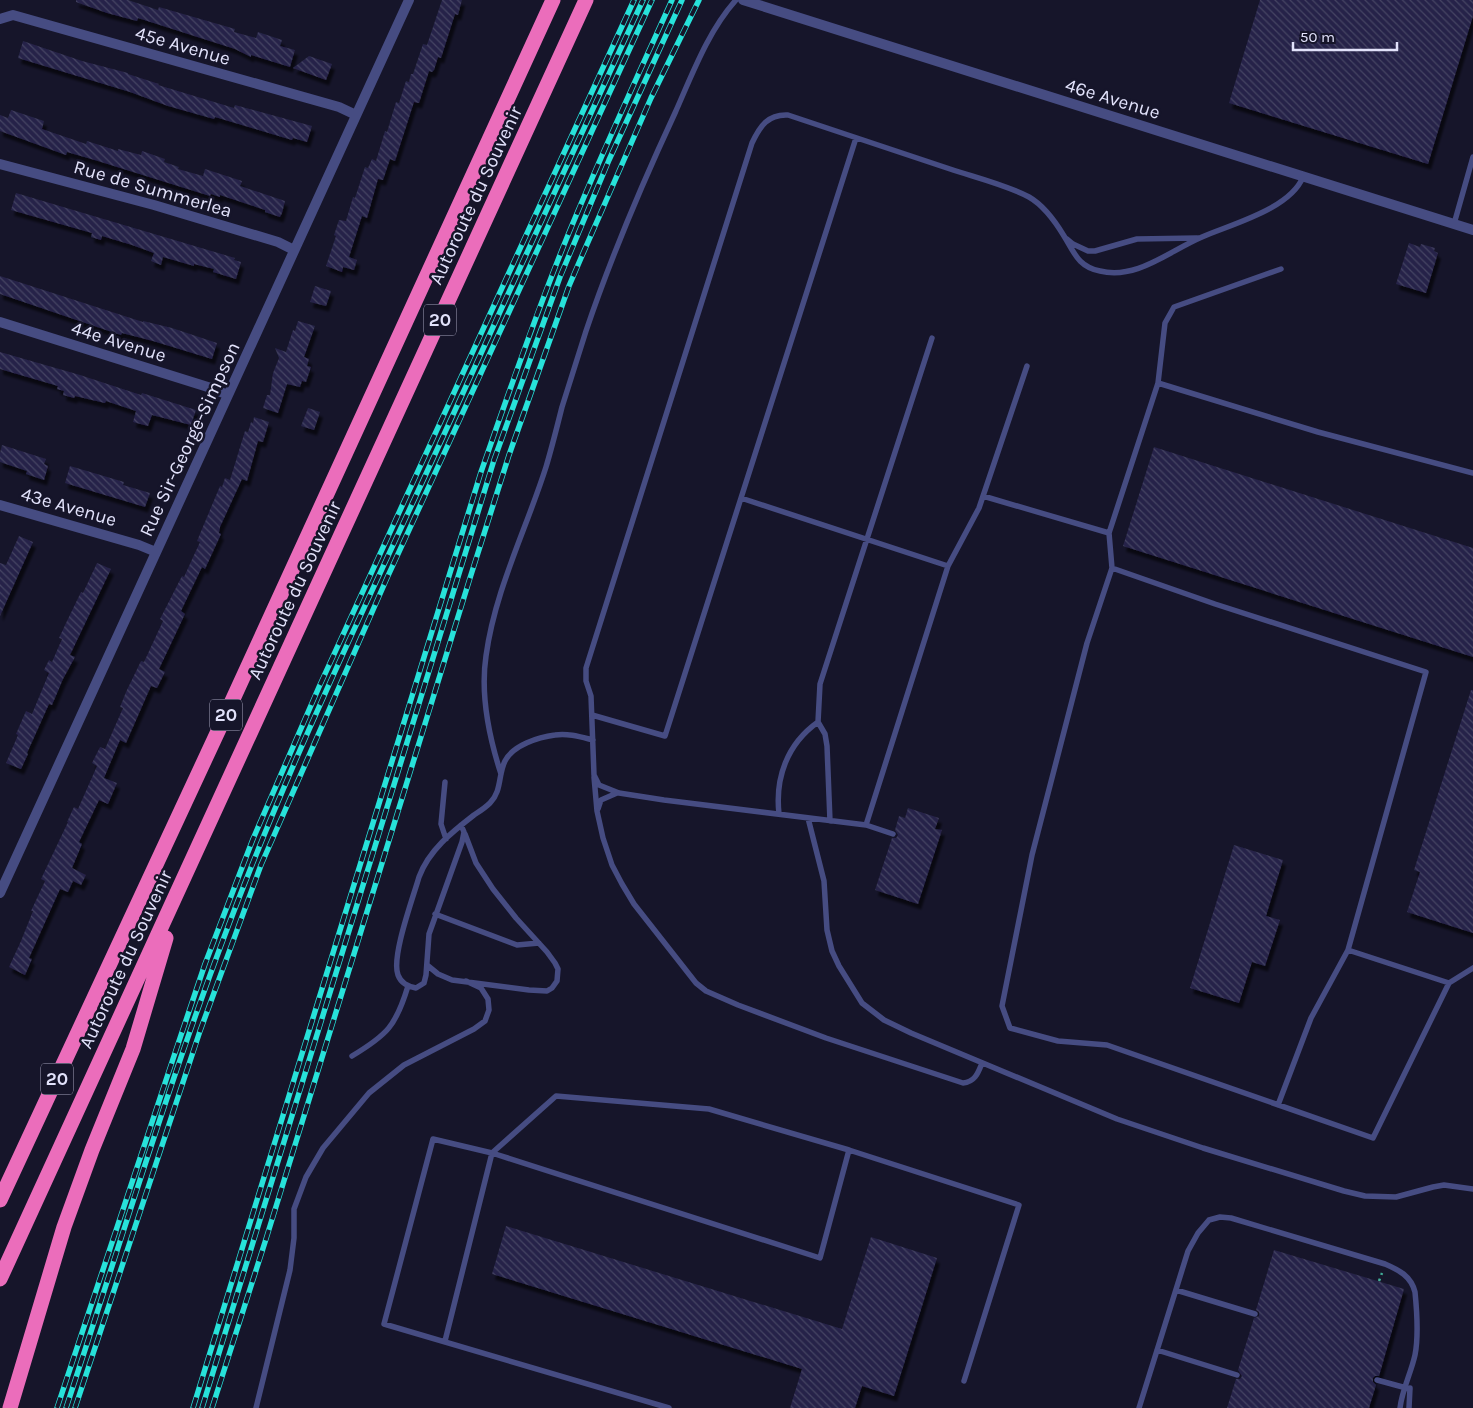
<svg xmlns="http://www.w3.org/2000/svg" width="1473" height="1408" font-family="Karla,sans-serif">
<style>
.building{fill:url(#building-back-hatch);filter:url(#shadow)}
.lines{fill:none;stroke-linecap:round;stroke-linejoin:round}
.path{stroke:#42af99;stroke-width:2.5;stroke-dasharray:2.5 4;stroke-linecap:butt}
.service{stroke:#464c82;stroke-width:5.5}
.minor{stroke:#464c82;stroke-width:10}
.motorway{stroke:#eb6dbb;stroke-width:15}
.rail-casing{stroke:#27e2da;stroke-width:5.5}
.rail{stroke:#16152a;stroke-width:4;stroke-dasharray:11;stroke-linecap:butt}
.labels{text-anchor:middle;stroke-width:5;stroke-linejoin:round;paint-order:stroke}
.shield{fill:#16152a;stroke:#a5a4bc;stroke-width:1}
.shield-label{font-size:18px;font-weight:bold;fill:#e2e2fb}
.street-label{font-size:19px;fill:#e2e2fb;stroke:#16152a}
</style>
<defs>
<pattern id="building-back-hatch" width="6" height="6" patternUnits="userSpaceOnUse" patternTransform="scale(1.25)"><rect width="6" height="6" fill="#262348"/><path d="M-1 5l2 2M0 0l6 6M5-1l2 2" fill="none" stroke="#454363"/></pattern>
<filter id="shadow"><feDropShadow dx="3" dy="5.5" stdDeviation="1" flood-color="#0009"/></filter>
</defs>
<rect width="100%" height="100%" fill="#16152a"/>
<!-- building -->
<path class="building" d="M76,0h52l30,10 1,-3 76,22 -1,3 22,6 2,-6 24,8 -2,6 15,4 -5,17 -39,-12v2l-16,-8 -97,-31 -1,3 -30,-8 -31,-11z
M442,0h20l-4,15 -3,-1 -14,44 -3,-1 -4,13 -2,2 -3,-1 -10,32 -5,-1 -19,59 -5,-2 -7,21 -5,-1 -11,39 -5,-2 -13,41 8,3 -3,10 -11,-3 -1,5 -16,-6 10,-30 -2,-1 5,-15 7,1 7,-24 2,1 10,-31 3,1 4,-9 4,2 9,-30 2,1 9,-30 3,1 7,-22 3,1 2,-8h2l10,-30 4,1z
M1260,0h213v16l-45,148 -199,-61z
M23,41l59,20 46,12v1l31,10 -1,1 76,23 1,-3 77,21 -5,16 -14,-4 -1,2 -77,-23 -1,2 -46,-13 -38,-14 -112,-34z
M309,56l23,8 -6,16 -33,-12z
M11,110l33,11 -2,8 44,15 1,-3 31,10v-2l23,6 1,-4 23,8 -1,3 15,5 -1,2 25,7 2,-7 37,12 -2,5 45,15 -3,12 -2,4 -15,-5v-2l-45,-15v2l-9,-3 -1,2 -112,-35 -31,-9 -1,3 -66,-24v-16l8,3z
M16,193l219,65 -1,2 7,2 -5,17 -23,-7 1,-3 -20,-5v2l-31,-9 -2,8 -10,-4 3,-8 -22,-8 -30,-9 -1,4 -10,-3 1,-4 -81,-23z
M1409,243l11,4 1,-3 14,4 -1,3 4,2 -12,40 -30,-9z
M0,276l143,46v-1l29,7 45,15 -5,16 -59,-18 -31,-8 -1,2 -15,-5 -106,-36z
M315,286l16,5 -5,15 -16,-4z
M298,321l17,5 -11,31 5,2 -2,7 4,1 -5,15 -4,-1 -2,6 -13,-3 -9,29 -15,-5 4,-13h3l3,-22 6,-15 -4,-10 11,4 7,-22 2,1z
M0,352l80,23 61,20 1,-2 54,17 -5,15 -39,-10 -4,11 -15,-4 3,-11 -30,-10 -1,2 -30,-7 -1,2 -11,-3 1,-4 -7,-2 1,-3 -58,-17z
M308,408l12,4 -6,18 -13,-4z
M254,417l15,5 -6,20 -5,-1 -11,40 -5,-2 -22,48 -1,6 2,1 -16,35 -3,-2 -21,44 4,3 -26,55 6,3 -8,16 -6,-2 -25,57 -6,-3 -16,38 13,5 -9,21 -9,-4 -20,42 3,2 -10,24 14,7 -5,10 -8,-4 -5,11 -8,-3 -31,69 3,1 -7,16 -16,-8 12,-26 12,-30h-2l14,-30 -4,-2 27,-57h-1l7,-15 4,2 19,-43 -5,-3 8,-16 5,2 18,-41 -3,-1 6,-15 15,-31 3,1 19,-41 -3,-2 22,-43 2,1 16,-35 -3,-1 23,-55 2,1 3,-9 5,2 15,-49 3,1 3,-10 2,1z
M2,445l44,14 -2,5 4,2 -4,14 -18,-6 1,-3 -27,-9v-9z
M1154,447l319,101v109l-350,-111z
M70,466l54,16 -1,3 27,8 -5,14 -80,-24z
M19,536l14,6 -33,74v-53l6,2z
M97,563l14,6 -41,86 5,2 -12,22 -11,26 -3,-1 -22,49 1,1 -7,15 -15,-6 12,-28 -2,-1 10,-23 6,3 17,-41 -5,-3 5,-10 3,2 10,-23 -3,-1 7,-15 15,-31 2,1z
M1471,690h2v243l-66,-21 13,-40 -6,-2z
M908,808l31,10 -4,11 7,1 -24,74 -43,-14 17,-52h4l2,-3 -3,-5 4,-14 6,2z
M1234,845l49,15 -17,56 14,4 -15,46 -13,-4 -13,41 -49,-15z
M506,1226l336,103 29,-92 66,21 -43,138 -32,-10 -7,22h-65l12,-39 -310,-95z
M1274,1250l130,39 -25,87h-4l-2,2v4l3,3 -7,23h-142l9,-29h4l2,-3 -4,-6 16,-52 5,-2v-4l-3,-2z"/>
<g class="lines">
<!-- path -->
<path class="path" d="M1379,1281l3,-8"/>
<!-- service -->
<path class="service" d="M1454,224l19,-67
M1067,239l6,5 15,7h7l42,-12 60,-1
M1281,269l-107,38 -9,16 -7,60 160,49 155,41
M1027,366l-48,142 -31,58 -82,259 -202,-25 -45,-7 -20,-8 -5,-10 -3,-79 -5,-15v-13l166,-525c8,-17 16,-29 36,-28 54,18 108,36 162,54 24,8 57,16 79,28 14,8 26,24 35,39 10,16 14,31 36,35 37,9 69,-20 102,-34 30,-13 88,-28 101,-60
M983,496l126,37
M741,498l207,68
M1112,568l-25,75 -55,212 -30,151 8,22 48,13 49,4 266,93 76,-155 -101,-33 78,-278 -211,-68 -103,-36 -3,-35 49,-150
M592,715l73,21 191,-598
M818,722l7,12 2,12 3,75
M501,774c-12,-37 -21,-78 -15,-118 9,-66 40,-126 60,-189 6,-20 11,-40 16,-60 8,-26 16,-51 24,-76 25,-74 56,-147 89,-218 17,-38 33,-82 61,-113
M594,777l3,34 6,27 9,27 10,19 12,20 62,79 10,8 32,14 88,33 137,45c12,-1 15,-10 19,-20
M445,782l-4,42 5,15
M598,809l3,-9 16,-7
M779,814c-4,-36 8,-70 39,-92l2,-38 112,-346
M808,818l16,63 3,49 5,21 7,15 23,37 22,17 27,13 206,86 86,29 141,43 21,5 31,1 37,-10 11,-2 29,4
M461,825l3,7 -2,10 -33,92 -3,41 -2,8 -8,5c-9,-2 -15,-5 -18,-13 -7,-18 15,-77 21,-98 10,-27 33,-45 55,-62 6,-4 11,-7 16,-12 12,-12 8,-28 15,-42 8,-16 34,-24 50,-26 13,-2 26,2 38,5
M866,825l27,9
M435,914l82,31 22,-2
M427,965l11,9 14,6 77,10 18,1 5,-3 5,-7 1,-12 -3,-6 -8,-11 -31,-34 -23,-29 -17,-26 -11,-29
M1449,983l24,-15
M352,1056c35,-21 44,-30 56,-70
M1278,1105l33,-87 37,-68
M1176,1290l79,24
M445,1341l47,-188 328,105 29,-108
M1157,1350l80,25
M1377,1380l33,9
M256,1408l34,-138 4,-32v-29l12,-32 17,-29 46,-55 35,-28 70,-36 11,-8 4,-11 -1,-11 -7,-11 -15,-7
M669,1408l-285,-84 49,-185 59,14 64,-57 153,13 140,41 170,55 -55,176
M1139,1408l49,-157 10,-18 11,-13 11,-3 11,1 154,46c14,6 26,12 30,28 2,20 4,43 0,63 -4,18 -13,35 -15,53
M1409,1408l1,-20"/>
<!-- minor -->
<path class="minor" d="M743,0l730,230
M0,19l13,-4 326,92 17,8
M0,164l154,41 124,37 16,8
M0,322l211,66 17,7
M0,505l139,40 17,7
M0,893l409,-893"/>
<!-- motorway -->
<path class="motorway" d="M0,1200l233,-501 320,-699
M0,1279l586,-1279
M10,1408l54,-181 28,-77 41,-101 33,-111"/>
<defs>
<path id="rail" d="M57,1408l119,-358 29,-86 48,-125 66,-152 315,-687
M66,1408c60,-182 115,-366 186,-543 51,-128 110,-253 168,-378 74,-162 148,-325 223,-487
M75,1408l125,-377 61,-166 126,-287 265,-578
M193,1408l288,-936c27,-77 54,-156 85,-232 33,-81 70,-160 106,-240
M202,1408l292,-948 66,-183 49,-117 73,-160
M212,1408l54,-169 204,-661 39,-123 60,-169 12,-28 70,-160 48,-98"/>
</defs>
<!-- rail casing -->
<use href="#rail" class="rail-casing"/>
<!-- rail -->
<use href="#rail" class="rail"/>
</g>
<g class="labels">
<!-- shield labels -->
<g class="shield">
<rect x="424" y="304.5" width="32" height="31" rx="4"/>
<rect x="210" y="699.5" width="32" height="31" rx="4"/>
<rect x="41" y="1063.5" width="32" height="31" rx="4"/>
</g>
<g class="shield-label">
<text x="440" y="326">20</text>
<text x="226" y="721">20</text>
<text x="57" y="1085">20</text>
</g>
<!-- street labels -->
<g class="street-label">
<text transform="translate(183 45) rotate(16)" y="7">45e Avenue</text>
<text transform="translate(1113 98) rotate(17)" y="7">46e Avenue</text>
<text transform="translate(153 188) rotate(16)" y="7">Rue de Summerlea</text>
<text transform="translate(475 195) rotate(-65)" y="7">Autoroute du Souvenir</text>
<text transform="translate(119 341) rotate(17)" y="7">44e Avenue</text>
<text transform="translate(189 439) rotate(-65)" y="7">Rue Sir-George-Simpson</text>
<text transform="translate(69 506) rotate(16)" y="7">43e Avenue</text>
<text transform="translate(294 590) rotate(-65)" y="7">Autoroute du Souvenir</text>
<text transform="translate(125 959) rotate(-65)" y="7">Autoroute du Souvenir</text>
</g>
</g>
<!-- scale -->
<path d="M1293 42v8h104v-8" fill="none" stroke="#e2e2fb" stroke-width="2.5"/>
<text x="1300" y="42" font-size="15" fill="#e2e2fb" stroke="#16152a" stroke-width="4" paint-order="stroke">50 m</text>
</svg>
